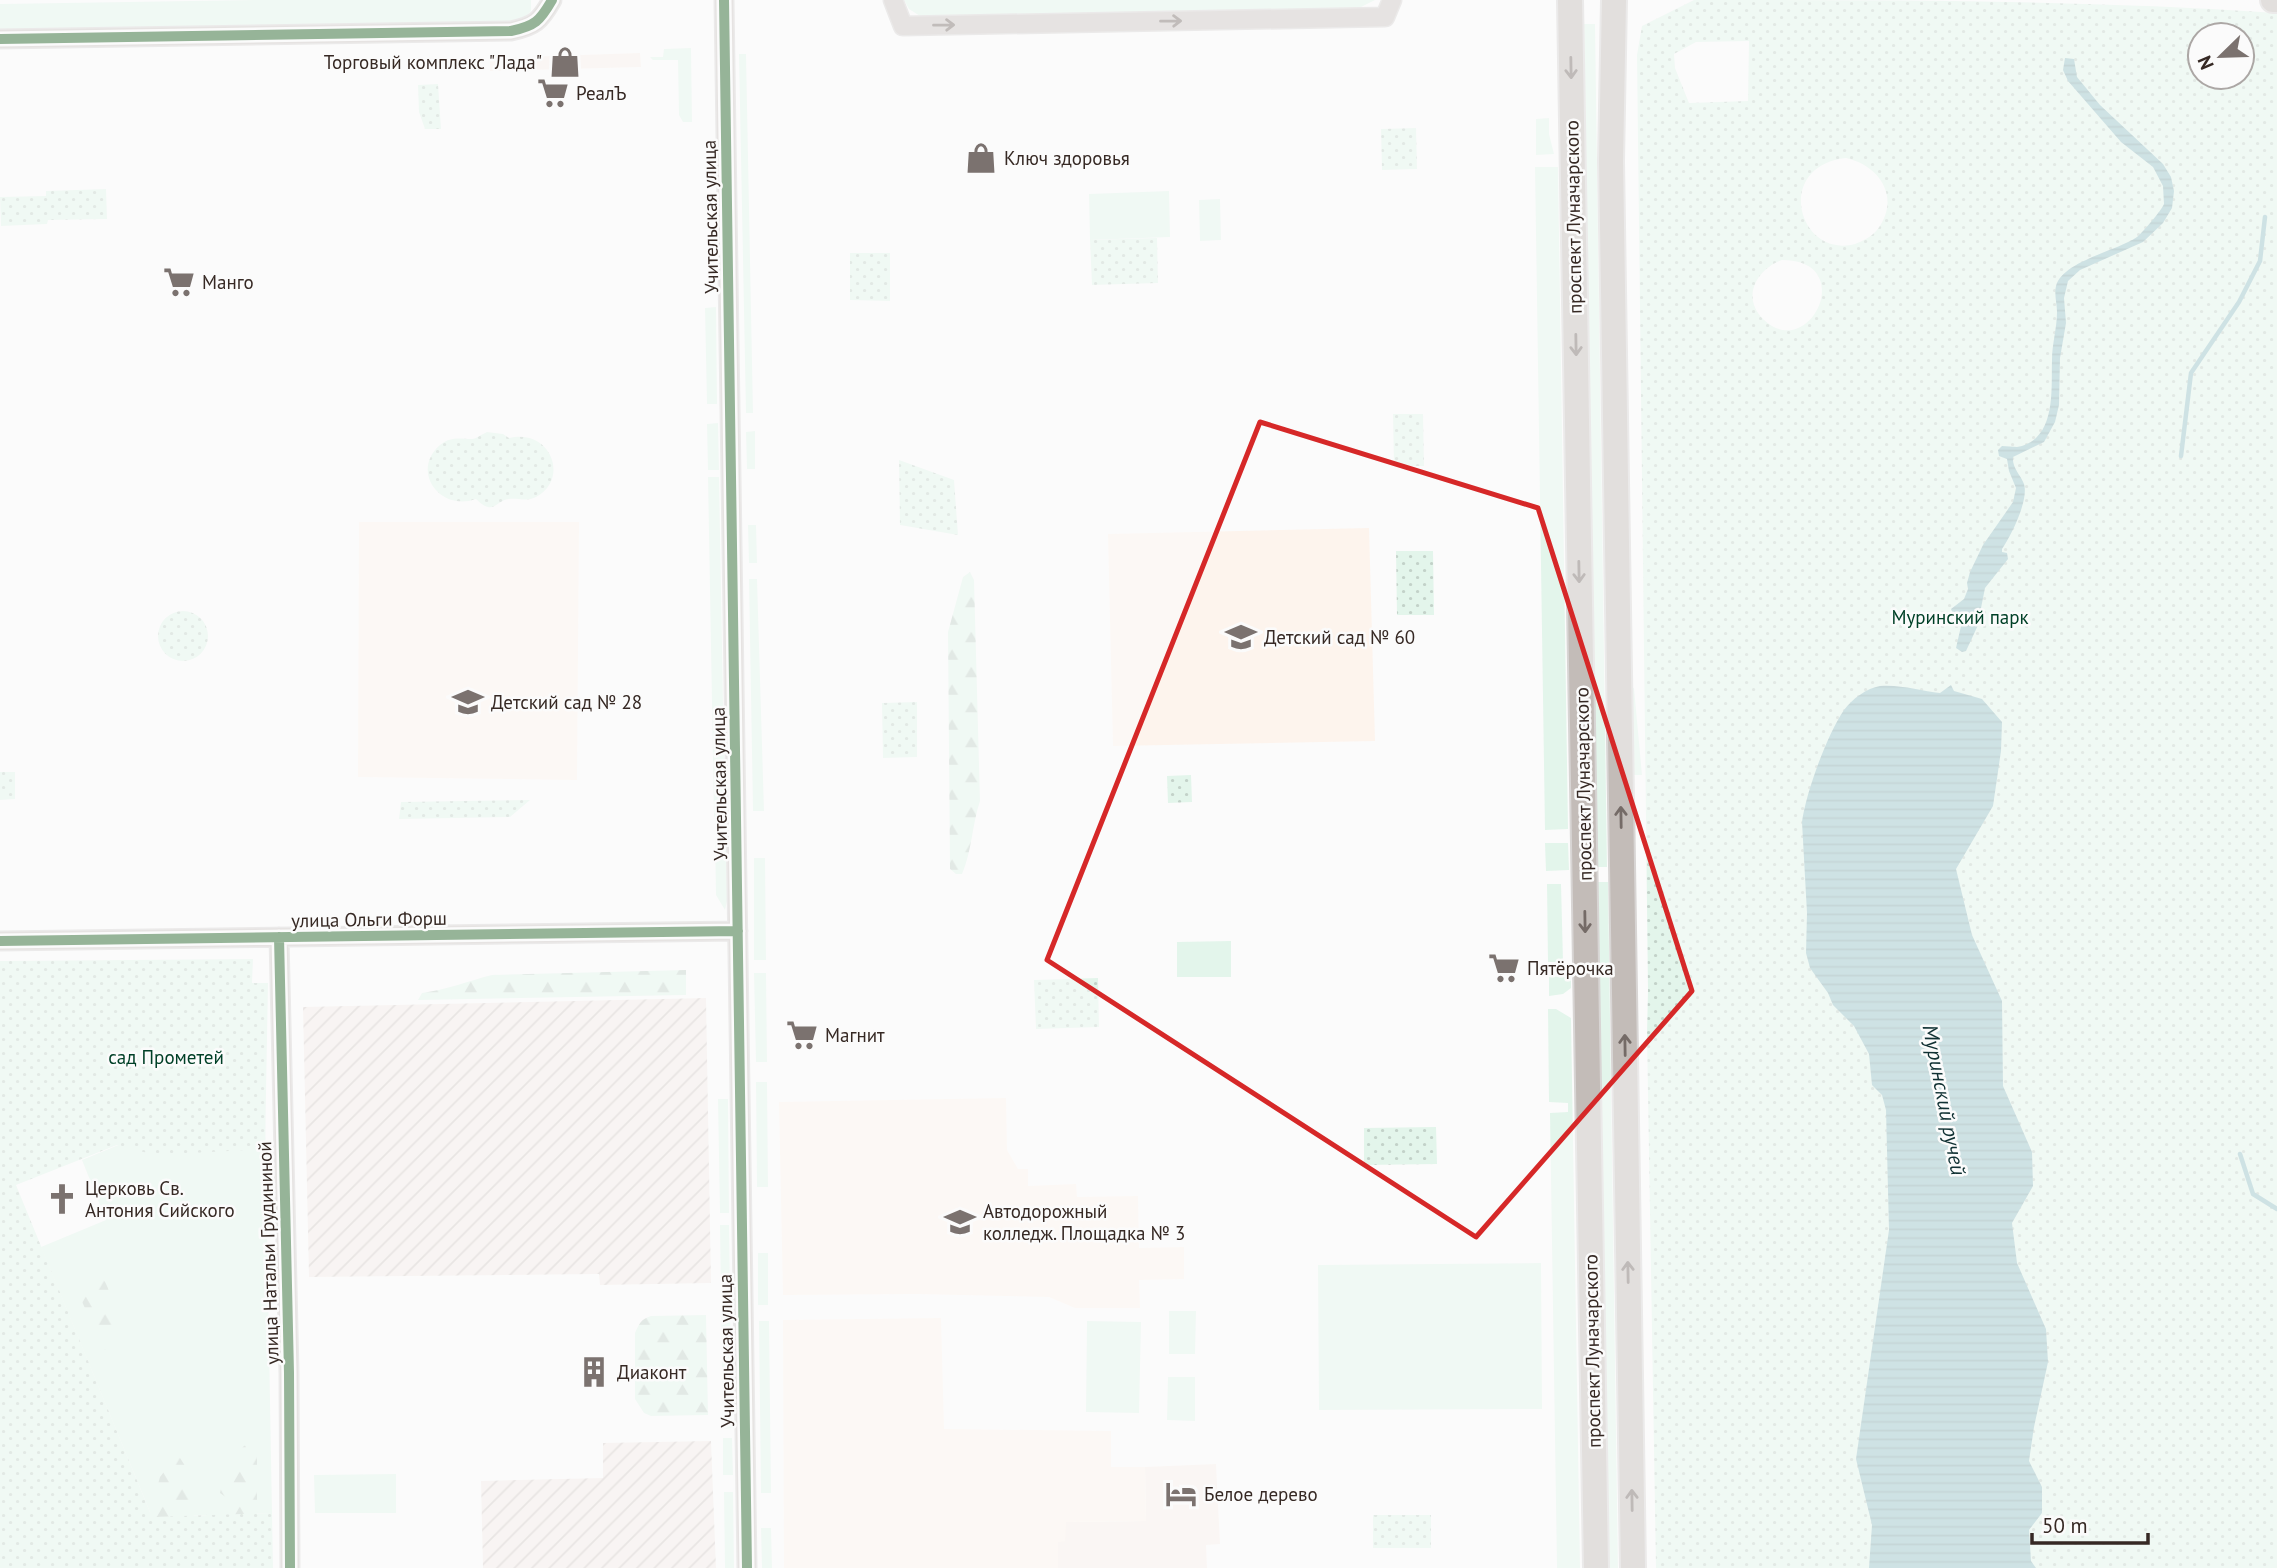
<svg xmlns="http://www.w3.org/2000/svg" width="2277" height="1568" font-family="'PT Sans',sans-serif">
<style>
.built{fill:#f9f0eb}
.industrial{fill:url(#industrial-furrows)}
.education{fill:#fdf4ed}
.grass{fill:#e3f5eb}
.forest{fill:url(#forest-firs)}
.park{fill:url(#park-dots);fill-rule:evenodd}
.water{fill:url(#water-rules)}
.lines{fill:none;stroke-linecap:round;stroke-linejoin:round}
.stream{stroke:#98c4c8;stroke-width:4.5}
.street-casing{stroke:#d8d5d4;stroke-width:21}
.secondary-casing{stroke:#d8d5d4;stroke-width:28}
.street{stroke:#ccc6c3;stroke-width:18}
.secondary{stroke:#c3bcb8;stroke-width:24}
.cycleway-casing{stroke:#fbfbfb;stroke-width:15}
.cycleway{stroke:#1b5e20;stroke-width:10}
.oneway{stroke:#7a706c}
.oneway2{stroke:#756b67}
.marked{fill:none;stroke:#d62828;stroke-width:5;stroke-linejoin:round}
.labels{text-anchor:middle;stroke-width:5;stroke-linejoin:round;paint-order:stroke}
.poi-label{font-size:19px;fill:#362924;stroke:#fbfbfb;text-anchor:start}
.street-label{font-size:19px;fill:#362924;stroke:#fbfbfb}
.park-label{font-size:19px;fill:#004027;stroke:#fbfbfb}
.water-label{font-size:21px;font-style:italic;fill:#103133;stroke:#fbfbfb}
</style>
<defs>
<pattern id="industrial-furrows" width="10" height="10" patternUnits="userSpaceOnUse" patternTransform="scale(1.75)"><rect width="10" height="10" fill="#f4ece8"/><path d="M-1 1l2-2M0 10L10 0M9 11l2-2" fill="none" stroke="#d2cac7"/></pattern>
<pattern id="forest-firs" width="22" height="20" patternUnits="userSpaceOnUse" patternTransform="scale(1.75)"><rect width="22" height="20" fill="#e3f5eb"/><path d="M5 1l3.5 6h-7zM16 11l3.5 6h-7z" fill="#c3d2c9"/></pattern>
<pattern id="park-dots" width="8" height="8" patternUnits="userSpaceOnUse" patternTransform="scale(1.75)"><rect width="8" height="8" fill="#e3f5eb"/><path d="M2 2h.1M6 6h.1" fill="none" stroke="#c3d2c9" stroke-width="1.8" stroke-linecap="round"/></pattern>
<pattern id="water-rules" width="6" height="5" patternUnits="userSpaceOnUse" patternTransform="scale(1.75)"><rect width="6" height="5" fill="#98c4c8"/><path d="M0 2.5h6" fill="none" stroke="#84a8ac"/></pattern>
</defs>
<rect width="100%" height="100%" fill="#fbfbfb"/>
<!-- built -->
<path class="built" d="M640,53l1,14 -151,4v-13z
M1216,1464l4,80 -14,1 1,23h-149v-27l7,-19 81,-1 -1,-54z"/>
<!-- industrial -->
<path class="industrial" d="M706,998l5,285 -111,2 -1,-11 -290,3 -6,-270z
M711,1441l5,127h-233l-2,-87 122,-3v-35z"/>
<!-- education -->
<path class="education" d="M359,522h220l-2,258 -219,-3z
M1369,528l6,213 -262,5 -5,-212z
M1006,1098l1,52 11,19h10v17l48,-2 1,13 61,-1 1,52 45,-1v32l-45,1 1,28h-65l-26,-11 -133,-3 -133,1 -4,-193z
M941,1318l3,111 167,2v36h34l1,54 -80,1 -1,19 -7,1v26h-274l-1,-248z"/>
<!-- grass -->
<path class="grass" d="M254,0h277v11l-4,5 -18,7 -509,8v-27z
M904,0h471l-18,9 -437,7 -11,-7z
M1584,24h11l12,843h-10z
M691,48l1,74h-9l-4,-7 -1,-55h-25l-3,-3h13l1,-8z
M739,54h7l7,359h-7z
M1549,118v16l5,20 -18,1v-36z
M1535,167h23l10,662 -23,1z
M1169,191l1,46 -80,3 -1,-46z
M1220,199l1,41 -21,1 -1,-41z
M716,307l1,97h-10l-2,-96z
M718,423l1,47h-11l-1,-46z
M755,431v38h-8l-1,-37z
M708,477h11l6,340h-11z
M748,525h8l1,38h-8z
M749,579h8l7,232h-11z
M1631,688h3l8,87h-9z
M715,837h11l1,64 -2,9 -9,-15z
M1545,843h23l1,27 -23,1z
M754,858h11l1,102h-12z
M1598,882h10l10,686h-10z
M1547,884h14l2,78h-15z
M1231,941v36h-54v-35z
M754,973h12l1,89h-11z
M1571,976v12l-8,6 -14,2v-19z
M1548,1009h8l15,9 9,550h-23l-7,-455 18,-1v-9l-19,-1z
M756,1082h11l1,105h-11z
M718,1099h10l1,114h-9z
M265,1116l7,397 -120,4 -111,-270 65,-27 -24,-60 102,-42z
M720,1225h9l1,71h-9z
M758,1253h10v52h-10z
M1541,1263l1,146 -223,1 -1,-145z
M730,1310l2,118 -9,1 -2,-118z
M1169,1311h27l-1,43h-26z
M759,1321h10l2,172h-10z
M1087,1321l54,1 -2,91 -53,-1z
M1168,1377h27v44l-28,-1z
M723,1438h9l1,37h-10z
M396,1474v39h-81l-1,-38z
M724,1492h9l1,76h-9z
M761,1528h10l1,40h-10z"/>
<!-- forest -->
<path class="forest" d="M970,572l4,8 6,221c-8,24 -8,50 -18,73h-6l-6,-5 -2,-237 15,-55z
M686,970v25l-268,5 4,-7c24,-3 46,-12 70,-18z
M103,1279c13,18 9,47 8,68l-7,3 -25,-55v-13z
M706,1315l2,100 -57,1 -7,-3 -9,-14v-66c4,-9 6,-14 16,-17z
M250,1442l7,11v70l-48,7 -3,-18 25,-9 -1,-3 -10,-7c5,-18 12,-41 30,-51z
M168,1455l12,3c16,25 19,33 13,62l-44,-3 11,-40 7,-9z"/>
<!-- park -->
<path class="park" d="M1694,0c195,0 389,0 583,13v1555h-621l-9,-533 1,-45 -11,-935 5,-29zM2200,35h42v42h-42zM1749,41l-1,60 -59,2 -14,-35 -1,-14 22,-12zM1846,158c35,8 55,41 31,72 -6,7 -14,11 -22,14 -57,15 -82,-78 -9,-86zM1782,260c77,0 27,104 -19,59 -22,-22 -6,-50 19,-59z
M438,84l3,45h-16l-6,-17 -1,-27z
M1416,128l1,41 -35,1 -1,-41z
M106,189l1,30 -59,1 -1,4 -46,2 -1,-29 46,-1v-5z
M1157,238l1,45 -66,2 -2,-45z
M850,253h40v48l-40,-1z
M1393,414h30l1,52h-30z
M487,432l16,2 6,4c42,-10 61,41 27,59 -10,5 -17,1 -27,2 -13,1 -15,18 -33,0 -36,13 -66,-28 -36,-54 11,-9 20,-6 32,-6 4,0 10,-5 15,-7z
M899,460l55,20 4,55 -58,-10z
M1396,551h37l1,64h-37z
M158 636a25 25 0 1 1 50 0a25 25 0 1 1-50 0Z
M917,702v55l-34,1 -1,-55z
M0,772h15v27l-15,1z
M1191,775l1,27 -24,1 -1,-27z
M530,800l-20,17 -111,2 2,-17z
M253,959l-1,24h16l-3,166 -110,6 -38,-10 -101,40 136,332 120,-4 1,55h-273v-607z
M1098,978l1,49 -63,2 -2,-49z
M1436,1127l1,37 -73,1v-37z
M1373,1515h58v33h-58z"/>
<!-- water -->
<path class="water" d="M2065,58l9,1 3,18 23,28 63,59 8,13 3,14 -2,17 -9,15 -20,19 -63,28 -12,11 -4,17 2,25 -6,35 -1,47 -4,17 -11,20 -31,15c-1,11 7,17 11,27 5,16 -13,52 -22,65v3l5,1 1,6 -23,29 -5,25 -3,5 2,5 -13,28 -4,1 -6,-4 8,-35 -11,1 -2,-5 13,-10 4,-10 -1,-6 3,-11 13,-27 30,-43 3,-14 -7,-17 -2,-12 -8,-3 -1,-6 4,-4c5,0 10,1 15,1 40,-7 34,-58 35,-87 0,-16 5,-32 5,-48 0,-8 -3,-18 -1,-26 7,-25 61,-35 81,-49 6,-5 24,-26 27,-33l-1,-18 -10,-19 -32,-25 -53,-61 -5,-11z
M1951,685l3,6 28,8 20,23 -1,29 -8,55 -37,63 16,66 30,66 1,85 29,66 1,34 -21,37 5,40 29,66 2,33 -14,65 -5,34 13,26v26l-13,17 2,31 5,7h-167l3,-43 -16,-66 33,-229 -3,-120 -4,-15 -10,-10 -3,-31 -15,-28 -21,-21 -5,-12 -18,-25 -4,-15 1,-40 -5,-91c4,-30 25,-87 42,-112 8,-11 23,-22 36,-24 19,-2 42,5 60,7z"/>
<g class="lines">
<!-- stream -->
<path class="stream" d="M2181,456l10,-83 48,-71 21,-41 5,-44
M2240,1154l13,40 24,15"/>
<defs>
<path id="street" d="M724,0l23,1568
M893,0l10,26 482,-9 7,-17
M0,39l511,-8c24,-5 29,-10 41,-31
M279,937l10,436 1,195
M0,941l738,-10"/>
<path id="secondary" d="M1570,0l26,1568
M1614,0l-3,161 22,1407
M2273,0h4"/>
</defs>
<!-- street casing -->
<use href="#street" class="street-casing"/>
<!-- secondary casing -->
<use href="#secondary" class="secondary-casing"/>
<!-- street -->
<use href="#street" class="street"/>
<!-- secondary -->
<use href="#secondary" class="secondary"/>
<defs>
<path id="cycleway" d="M724,0l23,1568
M0,39l511,-8c24,-5 29,-10 41,-31
M279,937l10,436 1,195
M0,941l738,-10"/>
</defs>
<!-- cycleway casing -->
<use href="#cycleway" class="cycleway-casing"/>
<!-- cycleway -->
<use href="#cycleway" class="cycleway"/>
</g>
<!-- one-way arrows -->
<defs><path id="oneway-shaft" d="M-6 0H5M1.5-3L5.5 0L1.5 3" fill="none" stroke-width="1.6" stroke-linecap="round" stroke-linejoin="round" transform="scale(1.75)"/></defs>
<g class="oneway">
<use href="#oneway-shaft" transform="translate(1171 21) rotate(-1)"/>
<use href="#oneway-shaft" transform="translate(944 25) rotate(-1)"/>
</g>
<g class="oneway2">
<use href="#oneway-shaft" transform="translate(1571 68) rotate(89)"/>
<use href="#oneway-shaft" transform="translate(1576 345) rotate(89)"/>
<use href="#oneway-shaft" transform="translate(1579 572) rotate(89)"/>
<use href="#oneway-shaft" transform="translate(1621 817) rotate(-91)"/>
<use href="#oneway-shaft" transform="translate(1585 922) rotate(89)"/>
<use href="#oneway-shaft" transform="translate(1625 1045) rotate(-91)"/>
<use href="#oneway-shaft" transform="translate(1628 1272) rotate(-91)"/>
<use href="#oneway-shaft" transform="translate(1632 1500) rotate(-91)"/>
</g>
<!-- marked area -->
<path d="M0 0H2277V1568H0ZM1260,422l278,86 154,483 -216,246 -429,-277z" fill="#fbfbfb" fill-opacity=".55" fill-rule="evenodd"/>
<path class="marked" d="M1260,422l278,86 154,483 -216,246 -429,-277z"/>
<!-- icons -->
<defs>
<symbol id="shop-bare" viewBox="-9 -9 18 18"><path d="M-5-2.5h2.3a2.7 3.5 0 0 1 5.4 0H5L5.5 6h-11ZM-1.5-2.5h3a1.5 2.3 0 0 0-3 0Z" fill="#7b726f" stroke="#fbfbfb" stroke-width="2.5" paint-order="stroke"/></symbol>
<symbol id="supermarket-bare" viewBox="-9 -9 18 18"><path d="M-6-5.5h2.5l.6 2H6L4.5 2H-2.5L-4.4-4H-6ZM-1.5 3.2a1.3 1.3 0 1 0 .1 0ZM3 3.2a1.3 1.3 0 1 0 .1 0Z" fill="#7b726f" stroke="#fbfbfb" stroke-width="2.5" paint-order="stroke"/></symbol>
<symbol id="school-bare" viewBox="-9 -9 18 18"><path d="M0-5L7-2L0 1L-7-2ZM-4 1L0 2.5L4 1V4Q0 6-4 4Z" fill="#7b726f" stroke="#fbfbfb" stroke-width="2.5" paint-order="stroke"/></symbol>
<symbol id="church-bare" viewBox="-9 -9 18 18"><path d="M-1.2-6h2.4v3.5h3.3v2.4h-3.3V6h-2.4V-.1h-3.3v-2.4h3.3Z" fill="#7b726f" stroke="#fbfbfb" stroke-width="2.5" paint-order="stroke"/></symbol>
<symbol id="university-bare" viewBox="-9 -9 18 18"><path d="M0-5L7-2L0 1L-7-2ZM-4 1L0 2.5L4 1V4Q0 6-4 4Z" fill="#7b726f" stroke="#fbfbfb" stroke-width="2.5" paint-order="stroke"/></symbol>
<symbol id="building-bare" viewBox="-9 -9 18 18"><path d="M-4-6H4V6H1V3H-1V6H-4ZM-2.5-4.3h1.7v1.8h-1.7ZM.8-4.3h1.7v1.8H.8ZM-2.5-1h1.7V.8h-1.7ZM.8-1h1.7V.8H.8Z" fill="#7b726f" stroke="#fbfbfb" stroke-width="2.5" paint-order="stroke"/></symbol>
<symbol id="hotel-bare" viewBox="-9 -9 18 18"><path d="M-6-4.5h1.5V1H6V5H4.5V3h-9V5H-6ZM-4 0a1.8 1.8 0 1 1 3.6 0ZM.5 0V-2.5h3Q6-2.5 6 0Z" fill="#7b726f" stroke="#fbfbfb" stroke-width="2.5" paint-order="stroke"/></symbol>
</defs>
<g fill-rule="evenodd">
<use href="#shop-bare" x="543" y="40" width="44" height="44"/>
<use href="#supermarket-bare" x="531" y="71" width="44" height="44"/>
<use href="#shop-bare" x="959" y="136" width="44" height="44"/>
<use href="#supermarket-bare" x="157" y="260" width="44" height="44"/>
<use href="#school-bare" x="1219" y="615" width="44" height="44"/>
<use href="#school-bare" x="446" y="680" width="44" height="44"/>
<use href="#supermarket-bare" x="1482" y="946" width="44" height="44"/>
<use href="#supermarket-bare" x="780" y="1013" width="44" height="44"/>
<use href="#church-bare" x="40" y="1177" width="44" height="44"/>
<use href="#university-bare" x="938" y="1200" width="44" height="44"/>
<use href="#building-bare" x="572" y="1350" width="44" height="44"/>
<use href="#hotel-bare" x="1159" y="1472" width="44" height="44"/>
</g>
<g class="labels">
<!-- poi labels -->
<g class="poi-label">
<text x="542" y="69" text-anchor="end">Торговый комплекс "Лада"</text>
<text x="576" y="100">РеалЪ</text>
<text x="1004" y="165">Ключ здоровья</text>
<text x="202" y="289">Манго</text>
<text x="1264" y="644">Детский сад № 60</text>
<text x="491" y="709">Детский сад № 28</text>
<text x="1527" y="975">Пятёрочка</text>
<text x="825" y="1042">Магнит</text>
<text x="85" y="1195">Церковь Св.<tspan x="85" dy="22">Антония Сийского</tspan></text>
<text x="983" y="1218">Автодорожный<tspan x="983" dy="22">колледж. Площадка № 3</tspan></text>
<text x="617" y="1379">Диаконт</text>
<text x="1204" y="1501">Белое дерево</text>
</g>
<!-- street labels -->
<g class="street-label">
<text transform="translate(710 217) rotate(-91)" y="7">Учительская улица</text>
<text transform="translate(1573 217) rotate(-91)" y="7">проспект Луначарского</text>
<text transform="translate(719 784) rotate(-91)" y="7">Учительская улица</text>
<text transform="translate(1583 784) rotate(-91)" y="7">проспект Луначарского</text>
<text transform="translate(369 919) rotate(-1)" y="7">улица Ольги Форш</text>
<text transform="translate(268 1253) rotate(-92)" y="7">улица Натальи Грудининой</text>
<text transform="translate(726 1351) rotate(-91)" y="7">Учительская улица</text>
<text transform="translate(1592 1351) rotate(-91)" y="7">проспект Луначарского</text>
</g>
<!-- park labels -->
<g class="park-label">
<text x="1960" y="624">Муринский парк</text>
<text x="166" y="1064">сад Прометей</text>
</g>
<!-- water labels -->
<g class="water-label">
<text transform="translate(1944 1100) rotate(79)" y="7">Муринский ручей</text>
</g>
</g>
<!-- north arrow -->
<g transform="translate(2221 56) rotate(247)"><circle r="33" fill="#fbfbfb" stroke="#aca7a5" stroke-width="2"/>
<path d="M0-5L12 26L0 18L-12 26Z" fill="#7b726f"/>
<text y="-10" font-size="19" font-weight="bold" text-anchor="middle" fill="#362924">N</text>
</g>
<!-- scale -->
<path d="M2032 1533v10h116v-10" fill="none" stroke="#362924" stroke-width="3.5"/>
<text x="2042" y="1533" font-size="21" fill="#362924" stroke="#fbfbfb" stroke-width="5" paint-order="stroke">50 m</text>
</svg>
